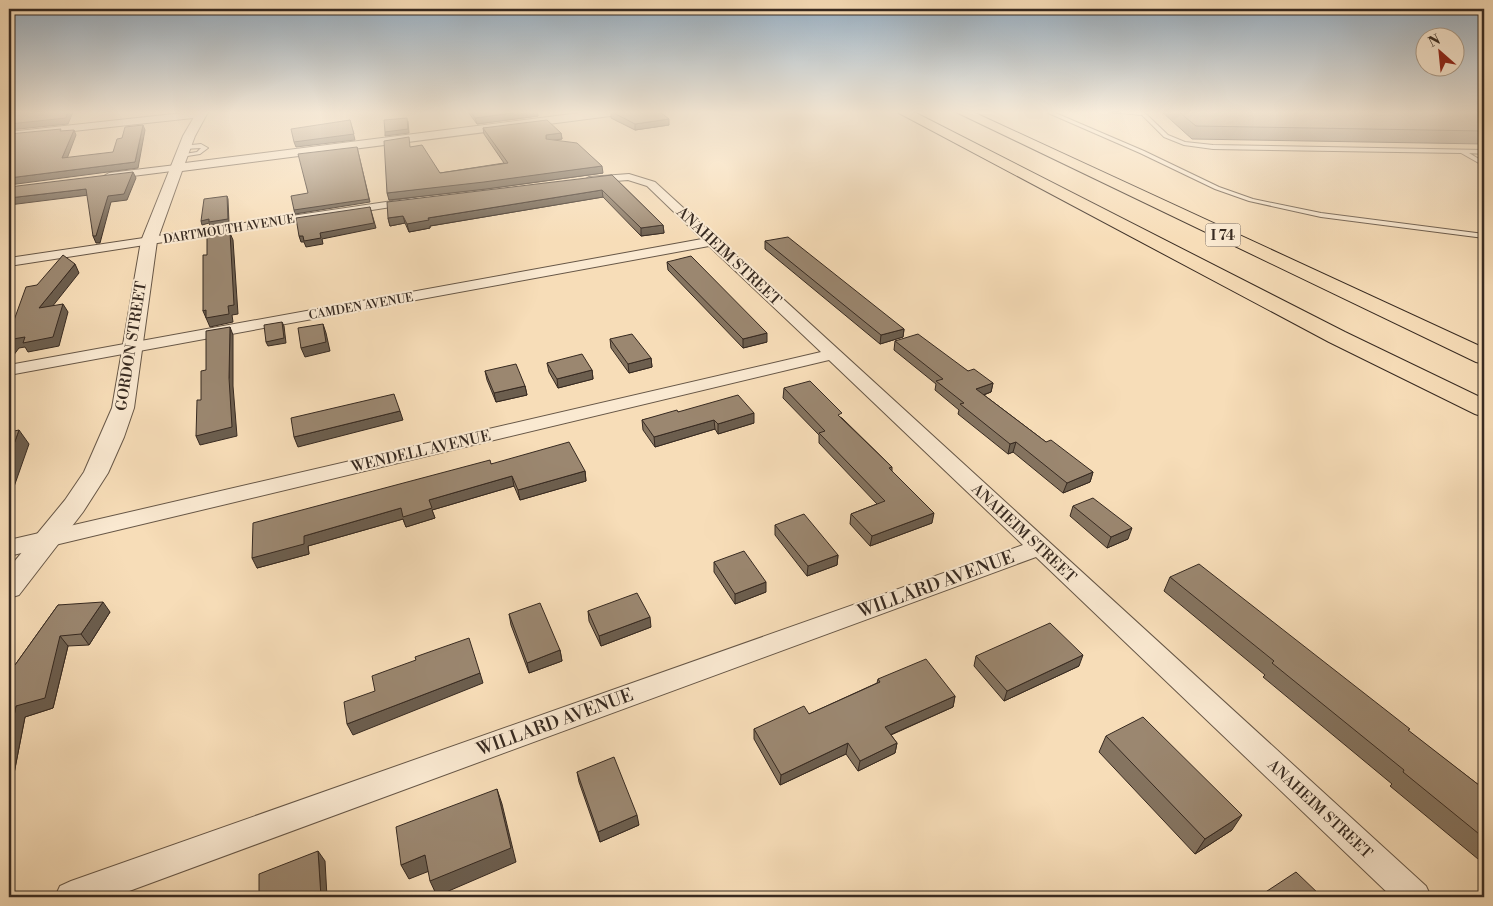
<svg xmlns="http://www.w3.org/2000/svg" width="1493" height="906" font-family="'Libre Bodoni',serif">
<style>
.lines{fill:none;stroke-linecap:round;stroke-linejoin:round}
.service-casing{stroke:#675747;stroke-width:2}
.minor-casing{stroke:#675747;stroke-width:2}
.tertiary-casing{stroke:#675747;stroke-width:2}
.motorway-casing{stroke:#372a21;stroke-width:2}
.service{fill:#fae9d1;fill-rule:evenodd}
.minor{fill:#fae9d1;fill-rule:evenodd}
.tertiary{fill:#fae9d1;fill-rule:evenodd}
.motorway{fill:#f7ddb8;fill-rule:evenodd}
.wall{fill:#857460;stroke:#372a21}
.shaded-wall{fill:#6c5e4e;stroke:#372a21}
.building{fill:#9b8770;stroke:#372a21}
.labels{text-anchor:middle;stroke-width:4;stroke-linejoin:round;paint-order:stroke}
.far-street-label{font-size:12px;fill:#372a21;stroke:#fae9d1}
.shield{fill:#fae9d1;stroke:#726356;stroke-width:1}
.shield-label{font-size:14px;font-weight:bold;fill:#372a21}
.street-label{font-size:15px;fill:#372a21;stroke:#fae9d1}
.near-street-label{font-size:18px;fill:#372a21;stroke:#fae9d1}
</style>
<rect width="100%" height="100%" fill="#f7ddb8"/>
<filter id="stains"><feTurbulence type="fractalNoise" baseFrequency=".004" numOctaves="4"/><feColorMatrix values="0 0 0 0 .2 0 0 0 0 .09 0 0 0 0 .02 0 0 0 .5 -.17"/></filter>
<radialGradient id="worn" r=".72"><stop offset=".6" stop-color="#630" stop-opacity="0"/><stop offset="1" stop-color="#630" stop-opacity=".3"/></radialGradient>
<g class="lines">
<defs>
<path id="service" d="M1046,112h7l91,39 75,36 34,12 68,14 163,21v4l-163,-21 -72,-16 -34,-12 -75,-36z
M1109,112h35l24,23 17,7 28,3 271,5v4l-15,-1 15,9v4l-23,-13 -248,-4 -29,-4 -20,-8 -22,-22z
M201,144l7,4 -8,6 -19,3 -3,-2 19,-3 4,-4 -17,1 -3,-2 1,-1z"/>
<path id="minor" d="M192,112h13l2,2 -5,3 -193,21v-6z
M176,165l5,3 -1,2 -71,9 -5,-3 5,-3z
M629,174l26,8 771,704 5,11h-39l-356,-340 -923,340h-58l5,-11 11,-5 952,-336 -194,-185 -820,196v-16l812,-188 -112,-106 -700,129v-10l693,-126 -55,-53 -19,-6 -39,3 -5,-3 5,-3z
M413,198l4,1 2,2 -2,2 -408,63v-8z"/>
<path id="tertiary" d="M197,112h11l-13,24 -10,27 403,-51h35l-5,3 -436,56 -25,70 -23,167 -10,29 -16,36 -25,39 -64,83 -10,3v-30l56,-68 19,-28 28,-64 29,-167 42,-105z"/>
<path id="motorway" d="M897,112h17l431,220 139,67v18l-9,-3 -146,-72z
M956,112h17l511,236v16l-8,-2z"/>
</defs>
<!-- service casing -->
<use href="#service" class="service-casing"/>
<!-- minor casing -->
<use href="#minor" class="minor-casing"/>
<!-- tertiary casing -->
<use href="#tertiary" class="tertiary-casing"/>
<!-- motorway casing -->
<use href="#motorway" class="motorway-casing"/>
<!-- service -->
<use href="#service" class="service"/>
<!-- minor -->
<use href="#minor" class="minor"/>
<!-- tertiary -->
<use href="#tertiary" class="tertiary"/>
<!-- motorway -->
<use href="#motorway" class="motorway"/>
</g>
<!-- wall -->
<path class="wall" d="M468,112h69l1,4 -61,8z
M611,112h49l9,13 -34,5 -24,-12z
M1162,112h322v32l-292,-5z
M483,128l78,5 1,6 -7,1 48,33 -117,16 -97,11 22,-53 29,26 64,-10 -20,-29z
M612,175l51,50 1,8 -23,3 -38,-39 -173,29v2l-21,4 -4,-9 -15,3 -2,-8z
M765,241l139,88 -1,8 -23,7 -115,-95z
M667,262l100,80 -24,6 -75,-78z
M610,339l41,19 1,9 -23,6 -18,-25z
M895,341l73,30 25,12 -2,9 -7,3 62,47 47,30 -3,10 -27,11 -50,-41 -5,2 -50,-40 1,-4 -24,-20 1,-6 -42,-34z
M547,363l45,7 1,9 -35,9 -9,-16z
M485,371l40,15 2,9 -31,7 -9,-22z
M784,388l58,30 50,49v4l40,52 -62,23 -20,-22 1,-10 26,-10 -58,-61v-8l-36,-37z
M678,412l76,11 -36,11 -3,-5 -60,18 -12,-17 -1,-10z
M491,464l94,7 1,10 -66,19 -6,-14 -82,24 3,8 -29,9 -3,-8 -95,27 1,8 -52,14z
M1073,506l55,33 -21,9 -37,-32z
M775,525l63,30 -1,10 -30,11 -32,-41z
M714,562l52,30 -31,12 -21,-32z
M1170,577l238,154 76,58v75l-94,-78 2,-2 -129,-107 2,-2 -101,-84z
M58,605l52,7 -21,33 -21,1 -15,62 -28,9 -14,72 4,-124z
M588,611l63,16 -50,19 -12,-25z
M509,614l51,36 2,11 -33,12 -18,-48z
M976,656l103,10 -75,35 -30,-35z
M878,679l77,17 -2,11 -62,28 6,8 -2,10 -37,18 -12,-17 -66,31 -26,-46v-10l55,-15 68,-31z
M1106,736l126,94 -37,24 -96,-102z
M577,772l62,53 -39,17 -21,-60z"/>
<!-- shaded-wall -->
<path class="shaded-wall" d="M68,112h5l-5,12 -59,6v-6z
M520,112h17l1,4 -61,8 -2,-6z
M669,119v6l-34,5v-6z
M350,120l5,20 -59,7 -2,-5z
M408,121l1,12 -24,3v-4z
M143,125l2,5 -7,38 -129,17v-7l126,-16z
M74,130l2,5 -11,29 -3,-6z
M561,133l1,6 -15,2v4l-1,-10z
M357,147l13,55 -75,12 -1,-4z
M602,166l1,7 -117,16 -97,11 -2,-7z
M133,172l3,6 -9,22 -16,2 -11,41h-4l-3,-7 15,-40z
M86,189l3,6 -80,10v-7z
M602,190l1,7 -173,29v2l-21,4 -2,-8 21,-6z
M227,196l1,3 1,24 -19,3 -1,-3 -7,2 -1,-4z
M370,207l6,21 -54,11 1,5 -17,3 -2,-5h-3l-2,-6 21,-3z
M403,216l2,7 -15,3 -2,-8z
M663,225l1,8 -23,3v-8z
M227,226l6,14 5,74 -6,1 1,7 -23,5 -7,-16 24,-79z
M75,264l4,9 -35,44 -5,-9z
M63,304l5,8 -9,34 -31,6 -3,-5 -6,1 -6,8 -4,-6v-5l4,-6z
M282,322l2,4 2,17 -18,3 -2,-4z
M323,324l3,9 4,18 -25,6 -4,-9z
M230,327l3,8v51l4,50 -37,9 -4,-9 33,-58z
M904,329l-1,8 -23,7 1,-9z
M767,333v9l-24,6v-9z
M651,358l1,9 -23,6 -1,-9z
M592,370l1,9 -35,9 -1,-9z
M993,383l-2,9 -17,6 2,-9z
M525,386l2,9 -31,7 -2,-9z
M400,411l3,9 -105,27 -4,-10z
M754,413v10l-36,11v-10z
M714,420l1,9 -60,18 -1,-10z
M19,430l10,14 -20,57v-43z
M1016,442l-3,10 -5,2 2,-10z
M585,471l1,10 -66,19 -2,-10z
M1093,472l-3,10 -27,11 4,-10z
M512,476l2,10 -82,24 3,8 -29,9 -3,-8 -95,27 1,8 -52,14 -5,-10 52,-22z
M934,513l-2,10 -62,23 2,-10z
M1132,528l-4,11 -21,9 4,-11z
M838,555l-1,10 -30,11 1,-10z
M766,582v10l-31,12v-10z
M103,602l7,10 -21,33 -8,-11z
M650,617l1,10 -50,19 -2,-10z
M60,636l8,10 -15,62 -28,9 -14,72 -2,1v-49l7,-35z
M560,650l2,11 -33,12 -2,-10z
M1083,655l-4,11 -75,35 3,-10z
M480,673l3,10 -130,52 -6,-11z
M955,696l-2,11 -70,31 2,-11z
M848,743l-2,11 -66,31 1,-10z
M897,743l-2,10 -37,18 2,-10z
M497,789l5,15 14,58 -79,34 -7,-15z
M637,815l2,10 -39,17 -2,-10z
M1242,815l-10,15 -37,24 10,-15z
M318,851l7,10 2,36h-6z
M425,855l7,15 -23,9 -8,-14z"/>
<!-- building -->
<path class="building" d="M9,112h59l-2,6 -57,6z
M471,112h49l-45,6z
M612,112h48l9,7 -34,5z
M1179,112h305v19l-288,-5z
M407,118l1,11 -23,3 -1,-12z
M350,120l4,14 -60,8 -3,-13z
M547,120l14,13 -15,2v4l31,4 25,23 -118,16 -97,11 -3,-52 25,-4 1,10 12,-2 18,28 68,-10 -25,-35z
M143,125l-8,37 -126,16v-44l52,-5 -1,2 14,-1 -12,28 51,-6 4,-13 5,-1 3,-11z
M357,147l12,52 -75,11 -3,-14 17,-3 -10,-39z
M133,172l-9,22 -16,2 -12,40h-3l-7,-47 -77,9v-11z
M612,175l51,50 -22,3 -39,-38 -174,28 1,2 -22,4 -4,-8 -15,2 -1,-16z
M227,196l1,23 -19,3v-3l-8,2 3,-22z
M370,207l4,16 -54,10 1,5 -17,3 -1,-5h-4l-3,-18z
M227,226v6h3l4,73 -6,1 1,8 -23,4v-8l-3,1v-56h4v-26z
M788,237l116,92 -23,6 -116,-94z
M63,255l12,9 -36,44 24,-4 -10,33 -30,6 2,-6 -12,2 -4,6v-11l17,-47 11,-2z
M691,256l76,77 -24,6 -76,-77z
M282,322l2,16 -18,4 -2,-17z
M323,324l3,18 -25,6 -3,-20z
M230,327l-1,51 3,49 -36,9 1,-36h4v-29l5,-1v-39z
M632,334l19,24 -23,6 -18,-25z
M918,334l50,37 6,-2 19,14 -17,6 70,53 5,-2 42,32 -26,11 -51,-41 -6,2 -50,-40 4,-1 -28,-22 7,-2 -48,-38z
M582,354l10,16 -35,9 -10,-16z
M516,364l9,22 -31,7 -9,-22z
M810,381l32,32 -4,2 54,52 -3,1 45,45 -62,23 -21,-22 34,-13 -66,-68 6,-2 -41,-43z
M394,394l6,17 -106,26 -3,-19z
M738,395l16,18 -36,11 -4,-4 -60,17 -12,-17 35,-10 1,2z
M19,430l-10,28v-26z
M569,442l16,29 -67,19 -6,-14 -83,24 3,8 -29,9 -2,-9 -97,28v8l-52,14 1,-35 237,-63 1,4z
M1093,498l39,30 -21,9 -38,-31z
M804,514l34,41 -30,11 -33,-41z
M744,551l22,31 -31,12 -21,-32z
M1199,564l211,165 -2,1 76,59v49l-81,-66 1,-2 -132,-107 2,-2 -104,-84z
M637,593l13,24 -51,19 -11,-25z
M103,602l-22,32 -21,2 -15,62 -29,8 -7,35v-75l6,-1 43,-60z
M540,603l20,47 -33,13 -18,-49z
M1050,623l33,32 -76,36 -31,-35z
M469,638l11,35 -133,51 -3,-22 31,-11 -3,-15 44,-16 -1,-3z
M926,659l29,37 -70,31 12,16 -37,18 -12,-18 -67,32 -27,-46 50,-23 5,8 71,-32 -2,-3z
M1143,717l99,98 -37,24 -99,-103z
M614,757l23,58 -39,17 -21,-60z
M497,789l14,59 -81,33 -5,-26 -24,10 -5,-38z
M318,851l3,46h-62v-23z
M1296,872l26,25h-64z"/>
<!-- sky -->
<linearGradient id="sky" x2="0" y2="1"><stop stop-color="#94acc0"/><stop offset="0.47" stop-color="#fbf0df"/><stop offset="1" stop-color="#fbf0df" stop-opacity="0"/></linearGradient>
<rect width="1493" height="239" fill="url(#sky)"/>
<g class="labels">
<!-- far-street labels -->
<g class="far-street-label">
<text transform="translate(229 229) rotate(-9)" y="4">DARTMOUTH AVENUE</text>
<text transform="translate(361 306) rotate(-10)" y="4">CAMDEN AVENUE</text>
</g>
<!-- shield labels -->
<rect class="shield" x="1205.5" y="223.5" width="35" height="23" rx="4"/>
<g class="shield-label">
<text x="1223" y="240">I 74</text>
</g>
<!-- street labels -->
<g class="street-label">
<text transform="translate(729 256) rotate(43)" y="5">ANAHEIM STREET</text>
<text transform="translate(131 346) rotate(-81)" y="5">GORDON STREET</text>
<text transform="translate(421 451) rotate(-13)" y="5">WENDELL AVENUE</text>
<text transform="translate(1024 533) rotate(43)" y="5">ANAHEIM STREET</text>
<text transform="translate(1320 809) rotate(43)" y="5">ANAHEIM STREET</text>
</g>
<!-- near-street labels -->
<g class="near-street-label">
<text transform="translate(936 584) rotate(-20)" y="6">WILLARD AVENUE</text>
<text transform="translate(555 722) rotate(-20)" y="6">WILLARD AVENUE</text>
</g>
</g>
<!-- margin -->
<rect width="1493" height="906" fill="none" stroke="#f7ddb8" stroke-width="30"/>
<rect x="10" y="10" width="1473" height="886" fill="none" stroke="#372a21" stroke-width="2.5"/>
<rect x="15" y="15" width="1463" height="876" fill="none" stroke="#372a21"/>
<!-- north arrow -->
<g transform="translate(1440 52) rotate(333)"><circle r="24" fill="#fae9d1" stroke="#ac9d8b"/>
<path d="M0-4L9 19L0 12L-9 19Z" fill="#8f2418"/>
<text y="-8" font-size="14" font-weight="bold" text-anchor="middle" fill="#372a21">N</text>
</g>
<rect width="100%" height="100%" filter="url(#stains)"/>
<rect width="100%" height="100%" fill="url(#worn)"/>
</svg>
